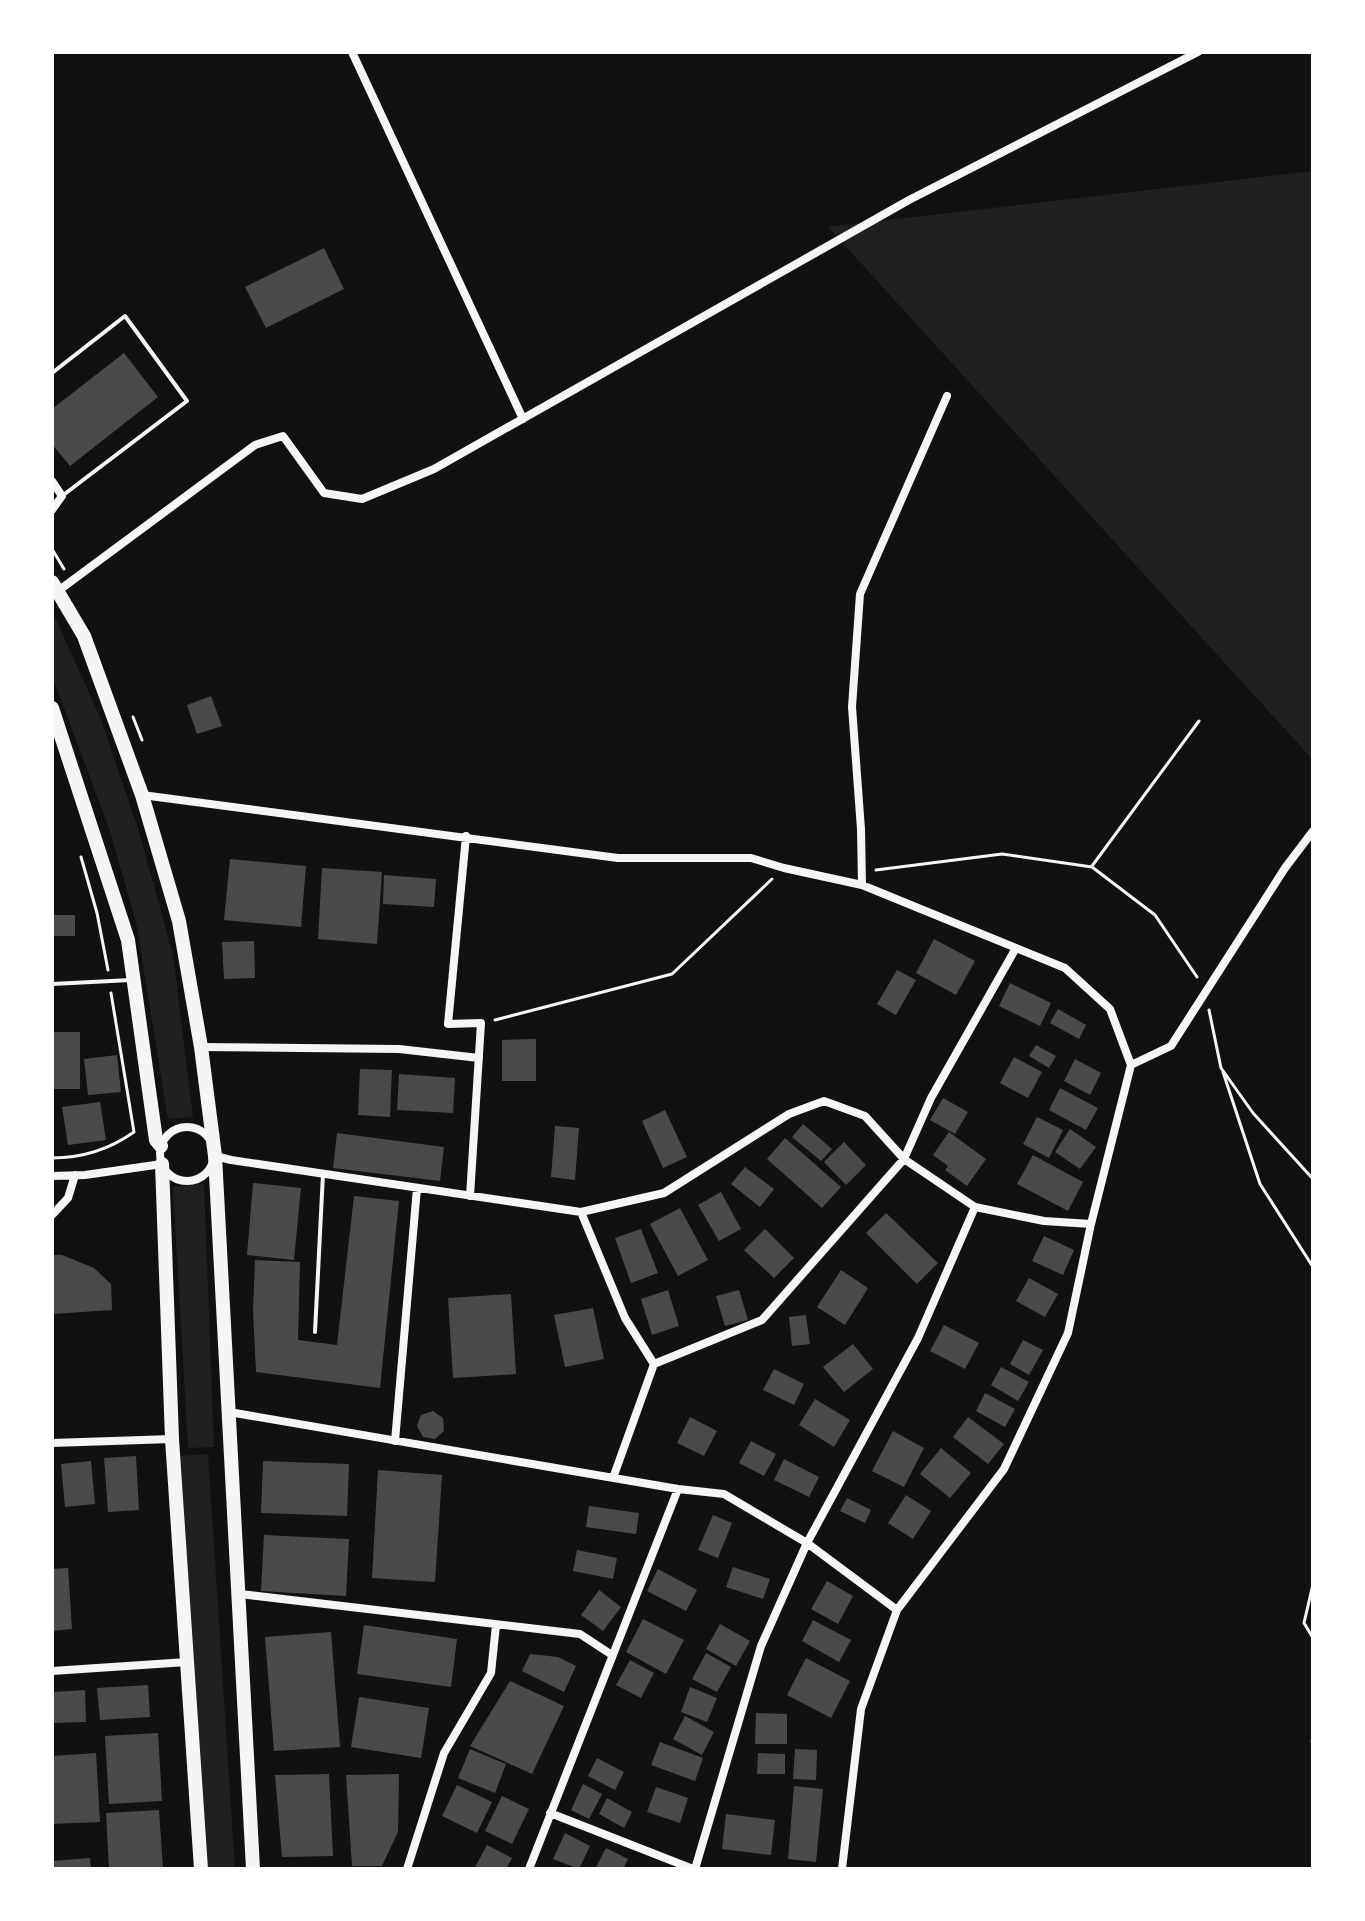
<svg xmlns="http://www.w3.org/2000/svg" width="1365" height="1921" font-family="'Sofia Sans Condensed',sans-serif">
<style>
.green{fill:#202020}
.building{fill:#4a4a4a}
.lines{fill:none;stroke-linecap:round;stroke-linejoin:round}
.path{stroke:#f5f5f5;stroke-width:3}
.service{stroke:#f5f5f5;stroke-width:4}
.minor{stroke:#f5f5f5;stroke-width:8}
.primary{stroke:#f5f5f5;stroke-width:14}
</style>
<rect width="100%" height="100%" fill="#111"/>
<!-- green -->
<path class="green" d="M1313,171v589l-485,-533z
M52,611l49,108 39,116 33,120 20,162 -25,2 -32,-197 -27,-94 -57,-152z
M204,1184l10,263 -26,1 -15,-261z
M208,1454l27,415h-29l-27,-413z"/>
<!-- building -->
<path class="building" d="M324,248l20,41 -78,39 -21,-41z
M124,353l34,44 -88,69 -18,-22v-35z
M211,696l11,30 -25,8 -10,-29z
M230,859l76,7 -5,61 -77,-7z
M322,868l60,4 -5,72 -59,-5z
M384,875l52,4 -2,28 -51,-3z
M52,915h23v21h-23z
M934,939l41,22 -19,34 -40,-22z
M254,941l1,37 -31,1 -2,-37z
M897,970l19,10 -20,35 -19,-11z
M1010,983l41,20 -11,23 -41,-20z
M1058,1009l28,16 -7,14 -29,-16z
M52,1032h28v57h-28z
M536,1039v42h-34v-41z
M1036,1045l20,11 -7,12 -20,-12z
M117,1055l4,37 -33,3 -4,-36z
M1014,1057l28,15 -14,26 -28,-15z
M1075,1059l26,14 -11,22 -26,-14z
M360,1069l32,1 -2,47 -32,-2z
M399,1074l56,4 -2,35 -56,-3z
M1060,1088l38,20 -12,22 -37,-20z
M943,1098l25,14 -13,22 -25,-14z
M100,1102l6,38 -38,5 -6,-38z
M665,1110l22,47 -24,11 -21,-47z
M1037,1117l26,13 -14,28 -26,-14z
M803,1124l29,25 -11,12 -29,-24z
M555,1126l24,2 -4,52 -24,-3z
M1070,1129l26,18 -16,22 -25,-17z
M949,1132l37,27 -19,27 -22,-16 3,-4 -15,-11z
M337,1133l107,14 -4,34 -107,-13z
M785,1138l56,49 -19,21 -55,-49z
M844,1142l22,23 -20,20 -22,-23z
M1033,1155l50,27 -15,29 -51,-27z
M745,1167l29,22 -14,18 -29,-23z
M253,1183l48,5 -7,72 -47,-5z
M721,1192l20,37 -22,12 -21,-36z
M354,1196l45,5 -19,187 -124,-16 -3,-61 2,-51 45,2 -2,78 39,5z
M680,1208l28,52 -30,16 -28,-52z
M886,1213l52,50 -21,21 -51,-51z
M641,1229l17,44 -27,10 -16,-45z
M765,1229l29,29 -20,20 -30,-28z
M1044,1236l30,14 -11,25 -31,-14z
M52,1255h10l32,13 17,16 1,26 -60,4z
M841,1270l27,18 -23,37 -28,-18z
M1029,1278l29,16 -13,23 -29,-16z
M668,1290l11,36 -27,9 -11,-36z
M739,1290l9,30 -23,6 -9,-30z
M511,1294l5,80 -63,4 -5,-80z
M593,1308l11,51 -39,8 -11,-52z
M806,1315l4,29 -18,2 -3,-29z
M944,1325l35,18 -14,26 -35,-18z
M1023,1340l20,10 -14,25 -19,-11z
M853,1344l20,25 -29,23 -21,-25z
M1001,1367l28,15 -11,19 -27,-16z
M774,1369l30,15 -10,21 -31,-15z
M985,1393l30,16 -10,18 -29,-16z
M815,1399l35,21 -16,27 -35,-22z
M433,1411l10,7 1,13 -9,8 -12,-2 -6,-11 4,-11z
M690,1417l27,14 -13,25 -27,-13z
M968,1417l36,27 -16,20 -35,-27z
M893,1431l31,17 -20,39 -32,-16z
M751,1441l25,13 -12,22 -25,-13z
M941,1448l30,25 -21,25 -30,-24z
M136,1456l3,54 -31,2 -4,-54z
M784,1459l35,18 -10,20 -35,-17z
M91,1461l4,43 -30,3 -4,-43z
M263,1461l86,3 -2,52 -86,-3z
M378,1470l64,5 -7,107 -63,-4z
M906,1495l25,16 -18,28 -25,-16z
M847,1498l24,12 -6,13 -25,-12z
M589,1506l50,7 -3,21 -50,-7z
M713,1515l19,8 -14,35 -20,-8z
M264,1535l85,4 -3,57 -85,-5z
M577,1550l40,8 -4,21 -40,-8z
M733,1567l37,12 -7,20 -37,-12z
M68,1568l4,61 -20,2v-62z
M658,1569l39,21 -11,21 -39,-20z
M827,1581l26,15 -15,28 -27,-15z
M599,1590l22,17 -18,24 -22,-16z
M643,1619l41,21 -18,34 -40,-22z
M813,1620l38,20 -12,22 -37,-21z
M720,1624l30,17 -14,25 -30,-17z
M364,1625l93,14 -6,48 -94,-13z
M331,1632l9,115 -66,4 -9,-114z
M706,1653l25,14 -14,25 -25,-13z
M530,1654l28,3 18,9 -12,26 -42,-21z
M806,1658l44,23 -19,37 -44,-23z
M630,1660l24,13 -13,25 -25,-13z
M510,1681l54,25 -32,68 -62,-28z
M148,1685l2,32 -50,3 -3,-32z
M690,1687l27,11 -10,24 -26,-10z
M85,1690l1,32 -34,1v-31z
M359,1697l70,11 -8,50 -70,-11z
M756,1713l31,1v30h-32z
M685,1716l29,16 -12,23 -29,-16z
M158,1733l4,68 -53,3 -4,-68z
M660,1742l43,16 -8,23 -44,-16z
M470,1749l36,15 -11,29 -37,-15z
M795,1749l22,1 -1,30 -23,-1z
M96,1753l4,69 -48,2v-68z
M758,1753l27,1v20h-28z
M597,1758l27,14 -9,18 -27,-14z
M329,1774l4,82 -51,1 -7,-82z
M399,1774l-1,58 -16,34h-30l-6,-91z
M583,1784l19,10 -13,25 -18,-9z
M457,1785l35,17 -15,31 -35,-17z
M794,1786l29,3 -7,73 -28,-3z
M656,1787l32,11 -8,25 -33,-11z
M502,1796l27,13 -17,35 -27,-13z
M607,1798l25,14 -8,16 -25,-14z
M159,1810l4,59h-54l-3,-56z
M726,1814l49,6 -4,35 -49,-6z
M565,1833l25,13 -11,23 -26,-10z
M487,1845l25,13 -6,11h-32z
M606,1848l22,11 -5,10h-28z
M90,1858l1,11h-39v-8z"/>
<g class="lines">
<!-- path -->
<path class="path" d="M52,549l12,20
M133,717l9,23
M81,857l16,56 11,57
M1092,866l107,-145
M876,870l126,-16 90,13 63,48 42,62
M1209,1010l12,58 32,45 60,66
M495,1020l177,-46 100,-95
M1223,1072l37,112 53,83
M52,1158c29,0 58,-9 82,-26l-23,-139
M1313,1584l-9,39 9,15
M1312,1741h1"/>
<!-- service -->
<path class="service" d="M52,373l73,-57 62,85 -125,95
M52,984l79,-4
M315,1332l8,-158"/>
<!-- minor -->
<path class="minor" d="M352,52l171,367
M52,481l10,15 -10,14
M58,591l197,-146 28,-9 41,57 38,6 72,-30 475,-269 289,-148
M142,795l476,63h133l33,10 78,17 203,83 45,41 21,56 -40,159 -23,109 -64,136 -107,141 -36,99 -19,160
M466,836l-18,188 33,-1 -11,173
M862,885l-1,-56 -9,-122 8,-113 87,-198
M201,1047l198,2 80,9
M1131,1065l40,-19 114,-178 28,-37
M160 1154a27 27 0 1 1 54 0a27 27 0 1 1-54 0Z
M215,1156l16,4 350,52 83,-19 125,-79 35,-13 41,15 39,43 71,48 69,14 47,3
M52,1176l33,-1 77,-11
M581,1212l44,106 29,46
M52,1215l16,-17 7,-23
M229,1412l449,77 46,5 83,49 90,67
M395,1441l22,-253
M52,1443l120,-4
M613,1478l41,-114 108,-44 142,-161 27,-61 85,-150
M240,1594l340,40 32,21
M52,1671l135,-9
M550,1813l143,56
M407,1869l37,-116 47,-80 5,-48
M529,1869l149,-380
M695,1869l66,-223 46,-103 111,-205 57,-131"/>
<!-- primary -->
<path class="primary" d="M52,582l32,54 58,159 37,126 22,126 14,109 38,713
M52,708l76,232 28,200 5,6
M162,1164l10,275 29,430"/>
</g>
<!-- border -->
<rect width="1365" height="1921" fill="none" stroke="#ffffff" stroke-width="108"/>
</svg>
